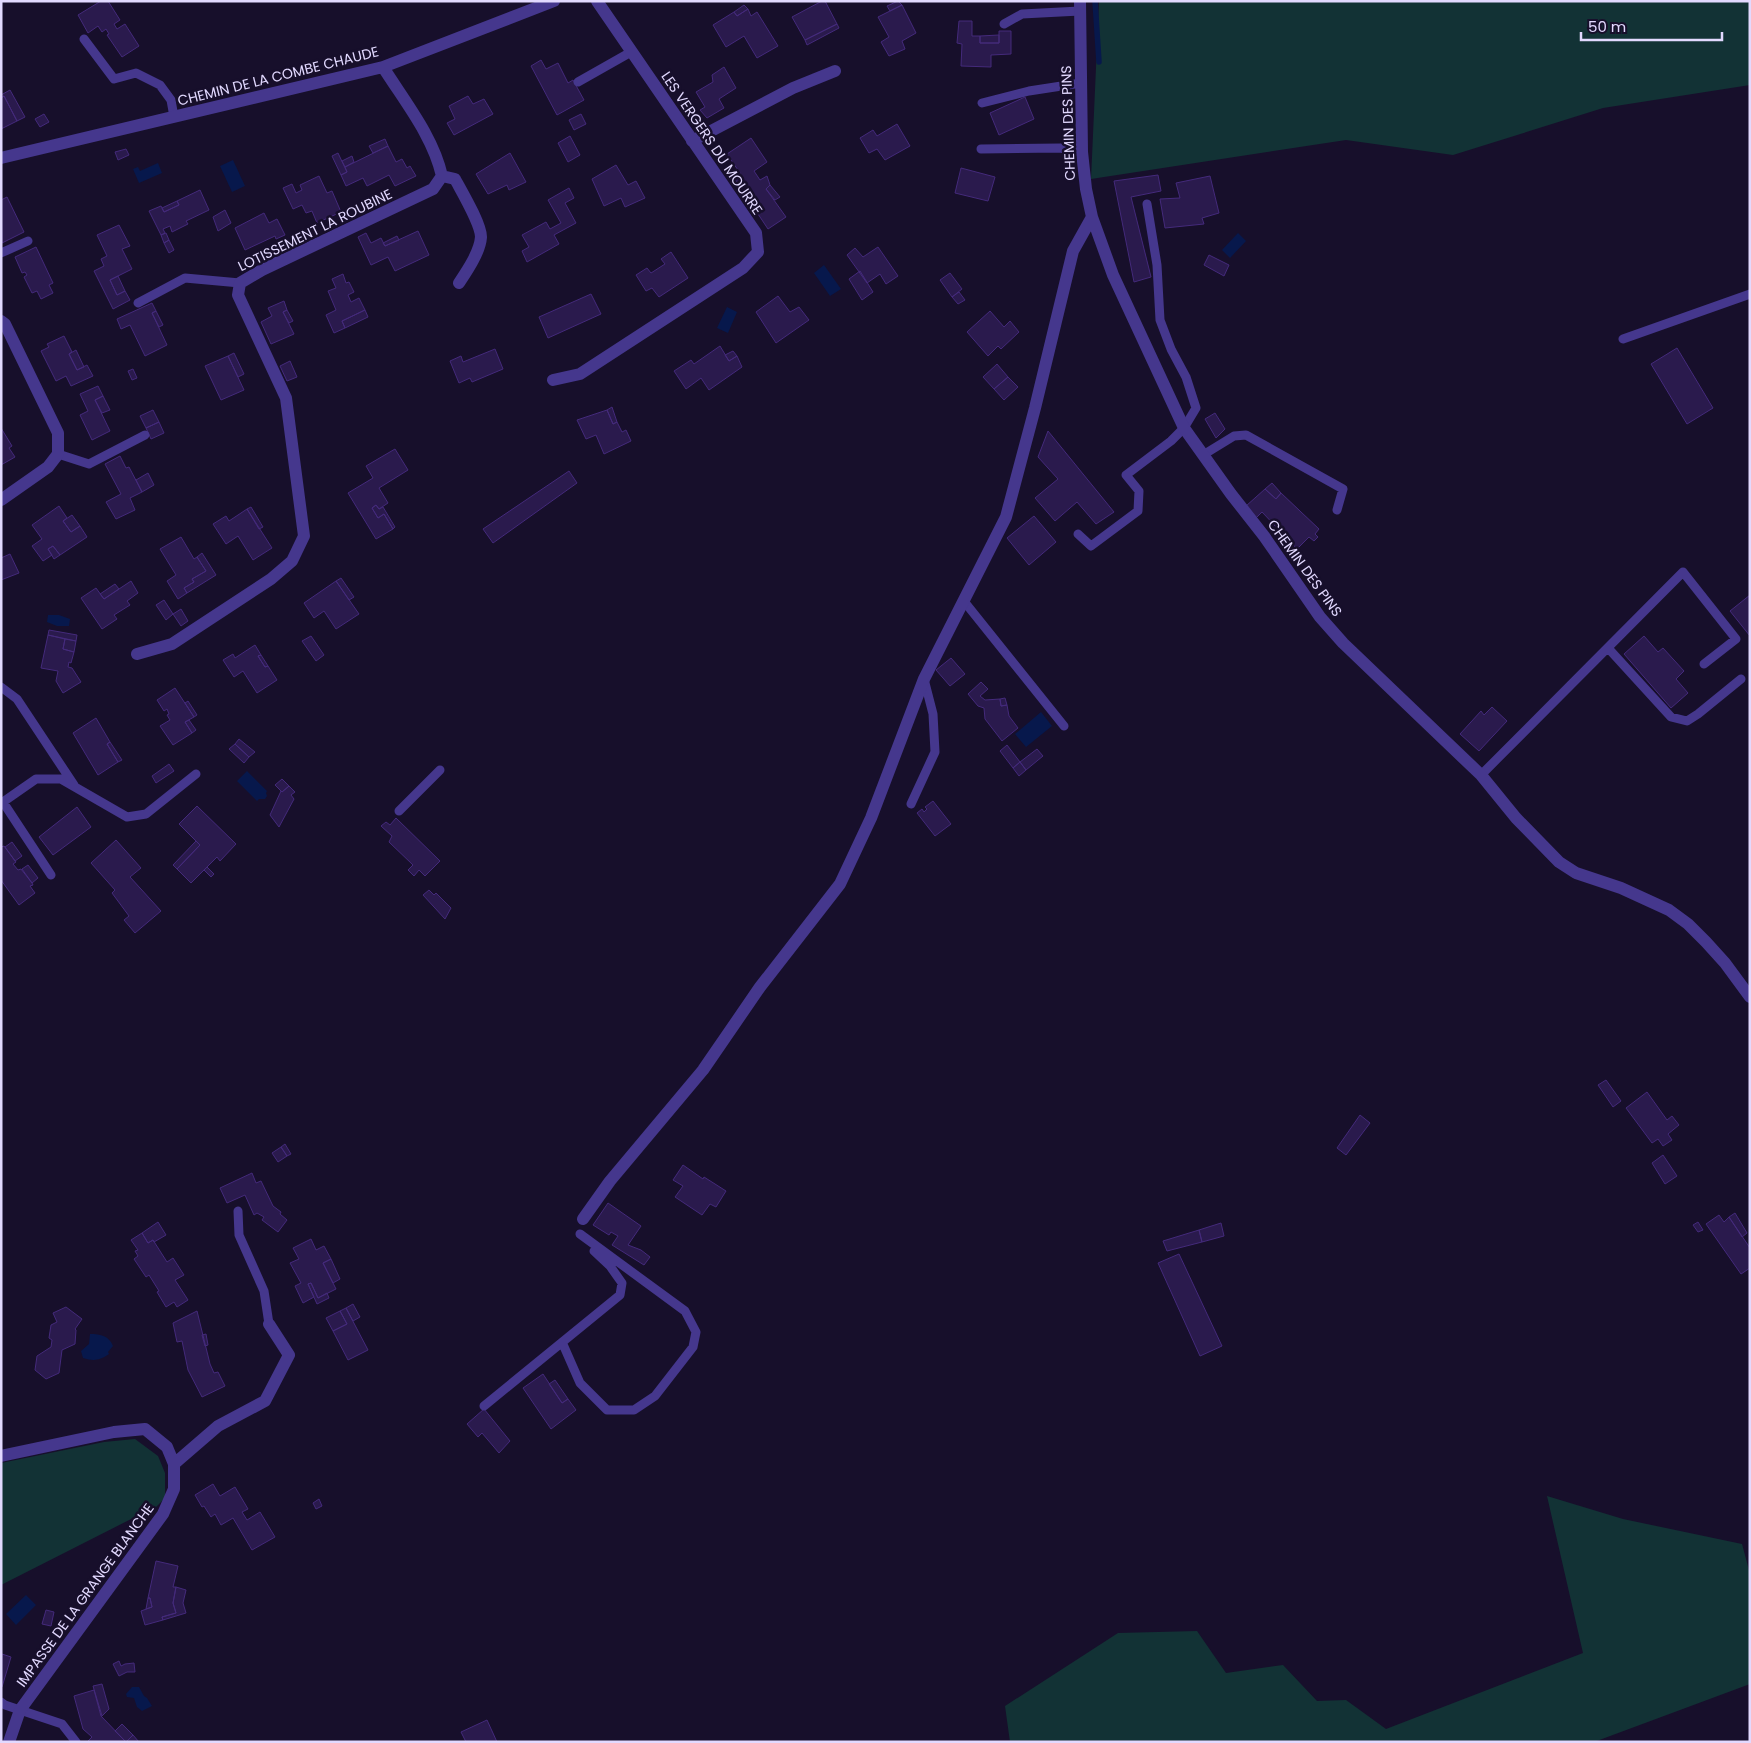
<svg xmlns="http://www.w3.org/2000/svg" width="1751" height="1743" font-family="Poppins,sans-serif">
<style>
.green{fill:#123235}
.water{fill:#07184c}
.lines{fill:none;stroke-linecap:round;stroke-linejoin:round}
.stream{stroke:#07184c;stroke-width:5.5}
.building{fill:#2a1a4d;stroke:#442a7b}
.lane{stroke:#45378d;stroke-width:9}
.street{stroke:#45378d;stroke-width:12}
.labels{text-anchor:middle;stroke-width:5;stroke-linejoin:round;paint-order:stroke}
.street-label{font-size:14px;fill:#e2d9ff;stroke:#170f2b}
</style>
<rect width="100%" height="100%" fill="#170f2b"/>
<!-- green -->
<path class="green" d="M1099,1h651v84l-147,23 -150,47 -107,-15 -255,39z
M135,1439l23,17 7,17v25l-12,12 -12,4 -140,71v-122l103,-21z
M1547,1496l76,23 119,25 8,30v110l-156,58h-584l-5,-36 113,-73 79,-2 29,42 57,-8 34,36 29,-1 40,29 197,-76z"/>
<!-- water -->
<path class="water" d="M233,160l12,26 -13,6 -12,-26z
M158,163l4,10 -23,10 -6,-14 5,-2 2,4z
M1238,233l8,8 -16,17 -8,-8z
M824,265l17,24 -11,7 -16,-23z
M727,307l10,5 -9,21 -11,-5z
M48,615h11l11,4 -1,7h-12l-10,-4z
M1041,712l11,14 -26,21 -11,-13z
M247,771l20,20 -1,2 1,3 -2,3h-6l-2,2 -20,-20z
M90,1334c11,0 19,2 23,12l-5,6 1,2c-10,7 -16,7 -26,4l-2,-7 8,-7z
M26,1595l10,10 -20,20 -10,-11z
M132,1687h7l5,9 3,2 5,8 -10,5 -5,-4 -3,-9 -7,-1 -1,-3z"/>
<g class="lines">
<!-- stream -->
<path class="stream" d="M1095,1l4,61"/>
</g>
<!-- building -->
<path class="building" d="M101,1h7l12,19 -6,4 3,5 8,-5 14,22 -17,11 -15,-22 2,-1 -3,-5 -4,3 -4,-6 -10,7 -10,-18z
M822,1h3l12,23 -32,16 -13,-23z
M898,1l4,4 -12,6 -3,-5z
M744,5l4,4 -11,7 -3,-4z
M902,5l14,28 -14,8 3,8 -16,7 -8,-14 8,-5 -11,-20z
M748,9l3,7 6,-4 21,34 -21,12 -13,-22 -18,11 -13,-22 21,-13 3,4z
M959,21h13v15h8v7h19v-12h12v23l-20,1v12l-30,-1 1,-22 -5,-1z
M837,24l2,4 -32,17 -2,-5z
M999,35v8h-19v-7z
M541,60l5,9 12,-6 10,20 5,-3 11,20 -27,15 -26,-49z
M724,67l12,21 -17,11 5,9 -17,10 -7,-8 5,-3 -9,-15 17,-10 -1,-7z
M10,90l15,27 -8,4 -13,-25 -3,2v-3z
M4,96l13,25 -16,8v-31z
M468,96l5,8 11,-5 9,15 -39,21 -7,-12 8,-4 -6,-13z
M1025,97l9,22 -35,16 -9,-22z
M44,114l5,8 -9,5 -5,-8z
M581,114l5,10 -12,6 -5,-10z
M897,124l13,22 -25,14 -8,-11 -8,4 -9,-15 13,-8 4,6z
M570,136l10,19 -12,7 -10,-19z
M751,138l16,24 -13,9 6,9 7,-4 3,9 -4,4 20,28 -18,12 -34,-51 6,-5 -13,-19z
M385,139l3,7 -15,7 -4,-7z
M388,146l8,16 6,-3 5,9 3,-2 6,10 -21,10 -6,-11 -22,11 -4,-8 -17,8 -5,-11 6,-3 -2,-5z
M126,149l3,6 -11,5 -3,-8z
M338,153l9,19 -6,3 -9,-19z
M510,153l16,29 -17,8 -2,-5 -19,9 -12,-20z
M352,156l2,6 -9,5 -3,-6z
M616,165l12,20 8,-4 9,17 -20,9 -4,-9 -17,8 -12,-27z
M961,168l34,9 -7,24 -33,-8z
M1158,175l3,16 -30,6 20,80 -17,5 -20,-101z
M319,176l8,17 5,-2 9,21 -24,11 -5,-12 -6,2 -4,-8 -9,4 -10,-21 9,-4 4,9 6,-3 -2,-5z
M1210,176l9,37 -17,5 2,6 -39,4 -5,-29 20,-1 -4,-15z
M770,185l10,12 -5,3 -9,-11z
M569,188l5,10 -9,5 11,20 -22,12 5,9 -32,18 -5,-11 7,-4 -7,-12 24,-13 4,7 11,-6 -13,-23z
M200,190l9,20 -23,11 2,3 -16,8 -2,-6 -7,3 2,4 -4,2 -12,-24 12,-5 3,6 15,-7 -2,-4z
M7,197l17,35 -22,11 -1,-43z
M177,201l2,4 -15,7 -2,-4z
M225,210l6,13 -13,8 -5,-14z
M264,213l5,10 8,-4 8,16 -9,4 -1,-3 -30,14 -10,-22z
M119,225l11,21 -8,3 10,20 -22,11 7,15 8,-4 5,9 -17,9 -19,-38 10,-5 -3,-7 6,-3 -10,-21z
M418,231l11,24 -34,16 -7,-14 -17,8 -13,-28 8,-4 5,10 10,-5 4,8z
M166,233l3,7 -5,3 -3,-8z
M397,236l2,4 -14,6 -2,-3z
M169,240l5,10 -5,3 -5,-10z
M36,247l17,36 -4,2 4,8 -12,6 -4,-8 -5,2 -8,-16 3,-2 -2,-3 -3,1 -7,-16z
M878,247l20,29 -12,8 -6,-10 -13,9 -20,-28 8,-7 8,9z
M671,252l17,26 -29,19 -7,-9 -6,3 -10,-16 11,-7 4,5 14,-9 -4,-5z
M1209,255l20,10 -5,11 -20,-11z
M860,271l13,21 -11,8 -13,-21z
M950,273l12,16 -10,8 -12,-17z
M343,274l3,9 3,-1 5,10 -6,3 3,7 8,-4 6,12 -23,11 3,7 -11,5 -8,-18 10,-5 -8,-19 8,-3 -4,-9z
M118,276l7,15 -8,4 -7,-15z
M959,292l6,8 -7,4 -6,-7z
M591,294l10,20 -53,24 -9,-21z
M778,296l12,16 9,-5 10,13 -33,23 -20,-31z
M284,301l3,9 -4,2 11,22 -23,10 -10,-22 11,-6 -4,-8z
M152,303l4,8 -4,2 15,32 -22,11 -15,-31 -9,4 -4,-10z
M287,310l6,11 -4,2 -6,-11z
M365,310l3,7 -23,11 -3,-7z
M156,311l7,14 -4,2 -7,-14z
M990,311l14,16 6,-6 9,11 -18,17 -3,-3 -10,10 -21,-24z
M64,336l8,16 -3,2 8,16 10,-5 6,11 -22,10 -5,-10 -10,5 -15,-30 8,-4 -2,-3z
M720,346l9,15 8,-5 5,11 -33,23 -8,-12 -15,11 -12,-18 17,-11 3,4z
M1677,348l36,60 -26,16 -36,-60z
M495,349l8,20 -31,13 -2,-4 -11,5 -9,-22 11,-5 2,6z
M76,350l8,17 -7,3 -8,-16z
M733,351l4,5 -8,5 -4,-6z
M234,353l10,21 -6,3 -10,-21z
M228,356l16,34 -23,10 -16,-34z
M290,361l7,16 -10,4 -7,-15z
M997,364l11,13 -14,12 -11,-12z
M133,369l4,9 -5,2 -4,-9z
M1008,377l10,10 -14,13 -10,-11z
M98,386l5,10 -8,4 15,31 -18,9 -12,-25 8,-4 -8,-17z
M103,396l7,14 -8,3 -7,-13z
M612,407l5,15 -4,2 -6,-14z
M153,410l6,12 -13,6 -6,-12z
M607,410l6,14 4,-2 5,10 4,-2 5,11 -27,13 -8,-19 -10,4 -9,-19z
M1215,413l10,16 -9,9 -11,-19z
M159,422l5,11 -13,6 -5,-11z
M1,428l11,18 -3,2 6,9 -14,8z
M1048,431l66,81 -18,12 -19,-22 -22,19 -20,-23 23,-19 -20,-22z
M395,449l13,21 -29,18 9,15 -9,6 -3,-4 -4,3 6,10 6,-4 9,15 -17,10 -28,-46 25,-15 -7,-12z
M120,456l6,12 3,-1 13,25 -12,6 5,12 -19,9 -10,-17 15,-8 -16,-30z
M569,471l8,12 -84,60 -10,-14z
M148,473l6,12 -12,7 -6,-12z
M1272,483l9,10 -5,6 -11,-10z
M1265,489l11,10 5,-6 38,36 -4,5 3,3 -4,4 -5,-4 -12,12 -35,-37 -6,6 -10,-12z
M376,505l3,4 4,-2 12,20 -2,2 -9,-15 -6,4 -6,-10z
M59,506l8,12 -4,3 8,11 9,-6 7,11 -27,18 -7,-9 -5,3 4,6 -9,6 -11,-15 10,-7 -10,-14z
M251,507l12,20 -4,2 -12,-20z
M247,509l25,39 -19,12 -15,-24 -12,8 -13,-20 13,-8 3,5z
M72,515l8,11 -9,6 -8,-11z
M1034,516l22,26 -27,23 -22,-27z
M181,537l13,22 3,-2 9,14 -14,8 2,3 -10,6 3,5 -9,6 -11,-18 9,-6 -16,-26z
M53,546l7,9 -6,4 -6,-10z
M202,553l14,22 -29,18 -3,-5 10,-6 -2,-3 14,-8 -9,-14z
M10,554l9,19 -18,7v-22z
M341,578l13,19 -5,3 -13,-19z
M131,581l7,12 -11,8 3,4 -16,10 3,4 -15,10 -21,-31 15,-10 8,11z
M336,581l23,33 -23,15 -12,-18 -10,7 -10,-15z
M115,584l4,5 -15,10 -4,-5z
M1750,595v41l-20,-25z
M164,600l9,14 -7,6 -10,-15z
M181,609l7,12 -7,5 -8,-12z
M49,630l28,5 -1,6 -28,-6z
M48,635l17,4 -2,10 11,3 -3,11 -2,-1 -1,5 4,1 9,14 -18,11 -7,-12 2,-10 -17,-3z
M311,636l13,19 -8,6 -14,-20z
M1644,636l14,16 5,-4 21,23 -8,8 12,14 -17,15 -47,-54z
M65,639l11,2 -2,11 -11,-3z
M255,645l6,10 -3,1 7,11 3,-1 9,14 -20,13 -14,-22 -9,6 -11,-17 10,-6 2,4z
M261,655l7,11 -3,1 -7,-11z
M951,658l14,16 -15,12 -14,-16z
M981,682l7,7 -8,7 5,4 15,-1 1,7 6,-1 2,11 9,12 -16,13 -17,-22 -1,-11 -6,-2 -10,-12z
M175,688l19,29 -9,5 7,11 -19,12 -13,-19 10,-6 -3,-5 2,-1 -2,-5 -3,2 -7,-11z
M1005,698l2,7 -6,1 -1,-7z
M188,701l9,14 -3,2 -9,-14z
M1492,707l15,14 -28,30 -19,-17 21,-23 3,4z
M96,718l14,24 -3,2 11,18 -20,13 -25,-42z
M189,720l7,10 -4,3 -7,-11z
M239,739l16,13 -6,5 -14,-13z
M110,742l12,18 -4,2 -11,-18z
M235,744l14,13 -5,6 -15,-14z
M1007,745l13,17 -7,6 -13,-17z
M1037,749l6,7 -17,14 -6,-8z
M1020,762l6,8 -7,6 -6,-8z
M169,764l5,7 -18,12 -4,-7z
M282,779l7,7 -7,6 -7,-7z
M289,786l6,6 -4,3 3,4 -15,28 -9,-12 11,-24 1,1z
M933,801l18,23 -16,12 -18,-23 5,-4 2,3 3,-3 -2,-2z
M197,806l39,38 -16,17 -3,-4 -26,26 -14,-14 23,-24 -21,-21z
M77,807l14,20 -38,28 -14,-18z
M396,818l44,43 -15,15 -6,-6 -5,6 -6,-6 5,-5 -24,-23 3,-6 -11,-10 5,-4 4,3z
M116,840l25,28 -11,9 31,34 -26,22 -11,-13 5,-4 -17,-23 3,-3 -24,-27z
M196,841l4,4 -23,24 -4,-4z
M12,842l10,14 -7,5 -10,-14z
M4,846l12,16 -3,2 5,6 3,-1 11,14 1,2 -3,1 5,7 -16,12 -18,-25v-33z
M28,865l10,13 -6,5 -10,-14z
M207,867l7,7 -3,3 -7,-7z
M429,890l5,5 2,-2 15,15 -6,11 -22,-24z
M1606,1080l15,21 -8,6 -15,-22z
M1647,1092l20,28 5,-4 7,9 -11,9 4,6 -9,6 -5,-7 -6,4 -26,-35z
M1360,1115l10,8 -24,32 -9,-7z
M285,1144l6,10 -4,2 -6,-9z
M281,1147l6,9 -9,6 -6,-9z
M1663,1155l14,21 -12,8 -13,-21z
M683,1165l20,14 1,-2 22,14 -10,16 -6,-3 -8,11 -27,-18 8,-11 -10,-6z
M252,1173l4,10 5,-2 12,25 8,6 -1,2 7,6 -9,12 -16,-12 2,-3 -7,-4 -3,2 -9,-20 -18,8 -7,-15z
M608,1203l33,23 -13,19 13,5 9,7 -6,8 -32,-20 6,-9 -7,-4 -2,3 -16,-10z
M1735,1213l12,20 -5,4 -13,-20z
M1719,1215l5,7 5,-5 21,31v20l-9,6 -35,-50z
M158,1222l8,13 -12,7 -1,-2 -5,3 -6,-10z
M1698,1222l5,8 -5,2 -5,-7z
M1221,1223l3,13 -22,6 -3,-12z
M1199,1230l3,12 -35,9 -4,-10z
M142,1233l6,10 5,-3 14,22 6,-4 11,17 -9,5 13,20 -11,7 -3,-5 -8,5 -9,-15 2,-1 -10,-16 -3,2 -12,-18 4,-3 -3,-5 3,-1 -7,-10z
M311,1239l5,11 8,-4 7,13 -8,4 13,26 -18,9 -7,-15 -3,1 6,13 -11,6 -8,-17 6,-3 -11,-20 9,-4 -6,-11z
M1179,1254l43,92 -22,10 -42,-93z
M331,1259l9,20 -7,4 -10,-20z
M311,1283l7,15 9,-5 2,5 -12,6 -9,-20z
M353,1304l7,13 -7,4 -7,-13z
M66,1307l16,12 -7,10 1,1 -1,14 -13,6 -3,23 -13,6 -11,-9 2,-14 14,-9 1,-7 -3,-2 2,-13 6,-3 -4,-9z
M346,1308l22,42 -20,10 -15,-29 14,-7 -7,-13z
M197,1311l13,53 4,9 4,-1 7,14 -23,11 -14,-27 -6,-29 -5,1 -4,-19z
M340,1311l7,13 -14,7 -7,-13z
M206,1334l2,11 -3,1 -3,-11z
M543,1374l19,29 6,-4 8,11 -25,19 -28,-41z
M555,1380l13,19 -6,4 -13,-19z
M484,1409l26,32 -11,12 -17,-20 -4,4 -11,-13z
M213,1484l7,12 15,-9 13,22 -6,3 5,8 13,-8 15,25 -23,13 -19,-32 -12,7 -6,-11 -4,3 -7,-11 -2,1 -7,-12z
M319,1499l3,7 -6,3 -3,-6z
M156,1561l22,5 -5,21h3l-3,16 3,10 -14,4 1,3 -18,5 -4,-14 11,-4 -2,-9h-2z
M176,1587l10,3 -3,13 3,10 -23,7 -1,-3 14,-4 -3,-10z
M148,1598h2l2,9 -6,2z
M46,1610l8,2 -3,14 -9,-2z
M2,1654l9,3 -9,30h-1z
M119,1661l2,5 4,-2 9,-1 1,9h-8l-8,4 -6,-12z
M102,1684l7,25 -7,7 -9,-30z
M94,1690l7,26 25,26 7,-7 6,7h-52l5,-5 -9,-8 -9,-33z
M487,1720l10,22h-31l-5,-10z
M122,1724l11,11 -7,7 -11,-11z"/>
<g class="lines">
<!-- lane -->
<path class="lane" d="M1004,24l18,-10 58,-3
M84,39l30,40 22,-6 24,12 11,15 3,17
M578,82l53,-30
M982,103l47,-12 52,-8
M981,149l79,-1 22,4
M1,253l27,-12
M138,303l47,-25 55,5
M1623,339l127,-45
M58,454l31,10 56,-29
M1203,455l31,-19 12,-1 97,54 -6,21
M1078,534l13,12 47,-35 1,-20 -13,-16 45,-34 13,-13 12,-20 -10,-31 -15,-28 -11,-29 -3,-55 -10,-61
M963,600l101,126
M1608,648l63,69 16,4 11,-7 43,-35
M1,687l16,12 57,86
M1481,775l202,-203 53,67 -32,25
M1,802h2l33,-23h25l66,38 19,-3 50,-40
M3,802l48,73
M911,804l24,-52 -2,-38 -9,-35
M399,811l41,-41
M238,1211l1,24 25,56 5,33
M562,1342l18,41 27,27h27l21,-14 38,-49 3,-15 -11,-21 -105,-77
M484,1406l136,-111 2,-12 -12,-17 -16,-15
M1,1702l4,3 57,19 14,18"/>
<!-- street -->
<path class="street" d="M1080,1l2,151 4,37 6,28 21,58 71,153 47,66 33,42 56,81 23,26 138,132 35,43 43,44 17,11 45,15 48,22 19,14 18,18 19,21 25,34
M692,141l101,-53 42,-17
M1,158l382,-91 171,-66
M442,176l13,3c7,13 26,45 26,58 -1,15 -14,34 -22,46
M1,321l4,3 53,109v21l-10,13 -47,33
M553,380l27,-6 163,-106 15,-16 -2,-19 -159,-232
M137,654l35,-10 99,-65 21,-18 12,-25 -18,-138 -48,-103 2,-12 22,-13 171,-81 9,-13c-9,-40 -37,-74 -59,-109
M583,1219l27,-38 93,-111 57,-83 80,-103 31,-66 53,-139 82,-162 29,-109 38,-157 19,-34
M1,1456l113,-24 31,-3 22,18 7,17v25l-11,25 -143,196 -11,32
M174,1464l44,-38 47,-25 24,-46 -20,-31"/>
</g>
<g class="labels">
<!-- street labels -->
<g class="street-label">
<text transform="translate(278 76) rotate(-14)" y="5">CHEMIN DE LA COMBE CHAUDE</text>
<text transform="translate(1068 123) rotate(-92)" y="5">CHEMIN DES PINS</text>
<text transform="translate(712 143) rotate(56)" y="5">LES VERGERS DU MOURRE</text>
<text transform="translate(315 230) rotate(-26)" y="5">LOTISSEMENT LA ROUBINE</text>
<text transform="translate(1305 568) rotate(54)" y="5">CHEMIN DES PINS</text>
<text transform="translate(85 1595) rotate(-54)" y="5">IMPASSE DE LA GRANGE BLANCHE</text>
</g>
</g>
<!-- border -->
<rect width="1751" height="1743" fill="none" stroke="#e2d9ff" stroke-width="5"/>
<!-- scale -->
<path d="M1581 32v8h141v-8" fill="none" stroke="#e2d9ff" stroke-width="2.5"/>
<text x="1588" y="32" font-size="15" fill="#e2d9ff" stroke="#170f2b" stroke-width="4" paint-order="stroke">50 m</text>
</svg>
